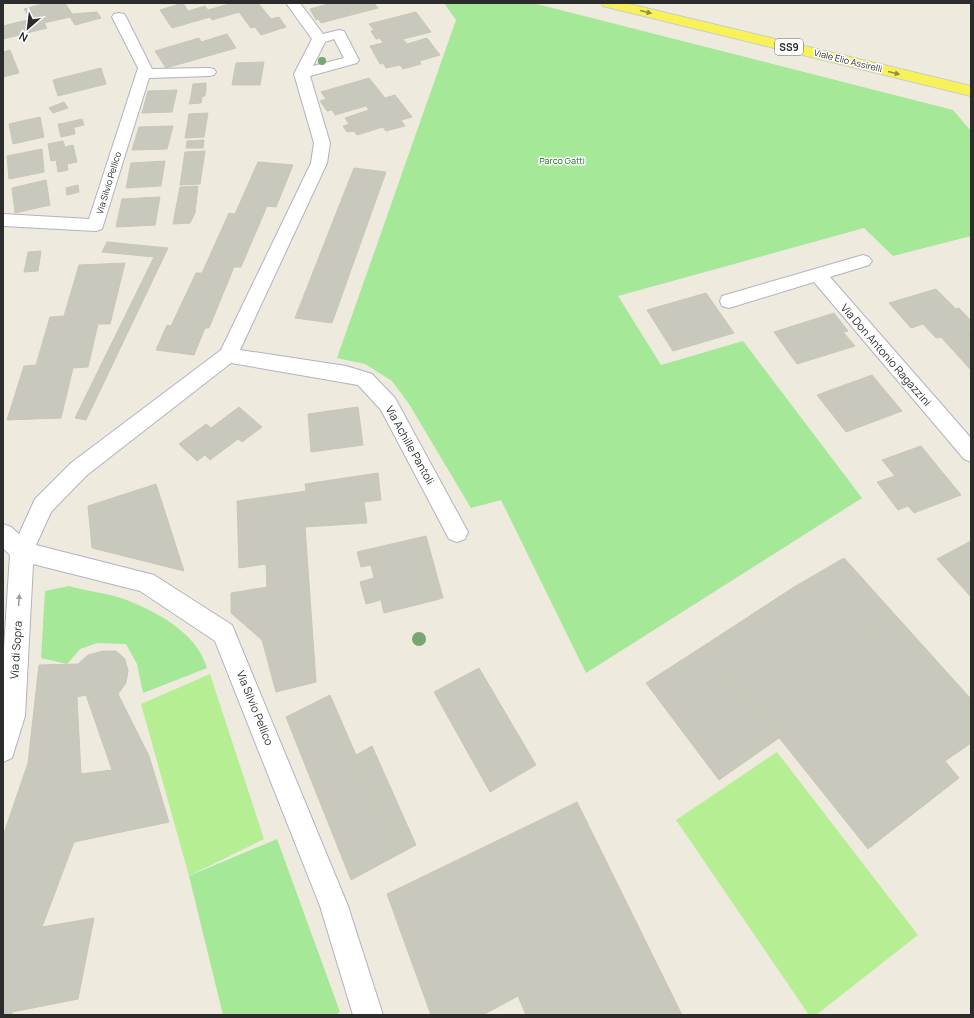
<svg xmlns="http://www.w3.org/2000/svg" width="974" height="1018" font-family="Manrope,sans-serif">
<style>
.green{fill:#a4e898}
.pitch{fill:#b6ef93}
.building{fill:#c9c8bc;stroke:#cac7b7;fill-rule:evenodd}
.lines{fill:none;stroke-linecap:round;stroke-linejoin:round}
.street-casing{stroke:#b2b2c0;stroke-width:2}
.primary-casing{stroke:#ccc;stroke-width:2}
.street{fill:#fff;fill-rule:evenodd}
.primary{fill:#f8f259;fill-rule:evenodd}
.tree{fill:#78a671}
.oneway{fill:#928f42}
.oneway2{fill:#a0a0a0}
.labels{text-anchor:middle;stroke-width:3;stroke-linejoin:round;paint-order:stroke}
.far-street-label{font-size:9px;fill:#2c2c2c;stroke:#fff}
.far-park-label{font-size:9px;fill:#186f17;stroke:#fff}
.shield{fill:#fff;stroke:#6b6b6b;stroke-width:1}
.shield-label{font-size:10px;font-weight:bold;fill:#2c2c2c}
.street-label{font-size:11px;fill:#2c2c2c;stroke:#fff}
</style>
<rect width="100%" height="100%" fill="#eeeade"/>
<!-- green -->
<path class="green" d="M444,3h89l420,107 18,21v105l-78,20 -29,-28 -246,68 43,69 82,-24 119,157 -276,175 -85,-173 -30,8 -62,-104 -17,-23 -27,-17 -28,-6 119,-338z
M69,586c17,5 36,7 52,12 33,12 76,34 86,70l-64,25 -6,-29 -11,-20 -29,-1 -17,6 -13,15 -26,-6 4,-67z
M277,839l63,173 -5,3h-112l-34,-139z"/>
<!-- pitch -->
<path class="pitch" d="M210,674l54,165 -75,37 -48,-172z
M777,752l141,183 -102,80h-7l-133,-195z"/>
<!-- building -->
<path class="building" d="M46,3h19l7,11 25,-2 4,6 -26,7 -5,-8 -26,6 3,5 -44,11v-13l28,-7 -7,-10z
M183,3l5,8 17,-5 3,4 25,-7h25l13,16 8,-2 7,10 -25,8 -6,-8 -4,1 -12,-16 -27,8 -2,-3 -38,11 -12,-18z
M332,3h42l4,5 -57,15 -3,-4 -2,1 -6,-11z
M416,12l15,20 -28,7 4,5 20,-6 13,17 -21,6 2,3 -18,5 -3,-4 -14,3 -3,-5 -3,1 -10,-18 13,-3 -3,-5 -4,1 -5,-8 3,-1 -5,-6z
M227,34l9,14 -70,20 -11,-17 44,-13 2,4z
M10,50l9,23 -16,4v-25z
M264,62l-4,23h-28l4,-22z
M101,68l5,16 -48,12 -5,-16z
M369,78l16,20 10,-3 17,22 -11,3 4,6 -19,5 -3,-4 -26,8 -3,-4 -7,1 -4,-6 6,-2 -4,-6 24,-8 -3,-4 -31,9 -3,-5 -5,1 -7,-10 6,-2 -5,-7z
M206,83v7h-14l1,-6z
M177,90l-5,22 -30,1 6,-22z
M192,90h14l-1,6 -14,1z
M191,97h11l-1,6 -12,1z
M64,102l4,6 -15,5 -4,-5z
M208,113l-4,24 -19,1 4,-24z
M40,117l4,20 -31,7 -4,-20z
M82,119l2,6 -17,4 -2,-6z
M65,123l2,6 7,-1 1,6 -14,3 -3,-13z
M173,126l-6,23 -35,1 7,-23z
M204,140l-1,8h-17l1,-7z
M63,141l2,6 8,-2 4,17 -10,2 1,6 -10,2 -2,-12 -5,1 -3,-17z
M42,149l2,23 -35,7 -2,-23z
M205,151l-5,33 -20,1 5,-33z
M165,161l-4,25 -35,2 5,-25z
M258,162l35,3 -17,42 -9,-1 -26,61h-7l-25,61h-4l-11,27 -38,-5 11,-25 4,1 25,-53h6l27,-60 6,1z
M354,168l32,4 -54,151 -37,-5z
M46,180l4,25 -35,8 -3,-25z
M78,185l1,7 -12,3 -1,-7z
M198,186l-3,27 -5,10 -17,1 7,-37z
M160,197l-5,28 -39,2 6,-28z
M107,242l61,6 -82,172 -11,-2 79,-161 -52,-5z
M41,251l-3,20 -14,1 4,-20z
M125,263l-15,61h-12l-10,43 -15,1 -12,50 -54,2 17,-54 12,-1 14,-48 14,-1 15,-51z
M936,289l20,20 3,-1 12,13v7l-3,1 3,3v38l-30,-33 -5,1 -13,-14 -12,4 -22,-25z
M706,293l28,40 -61,18 -26,-41z
M834,313l14,18 -5,1 12,14 -58,18 -23,-32z
M872,375l30,36 -56,21 -29,-37z
M239,407l23,20 -20,15 -4,-3 -28,21 -5,-5 -8,6 -18,-17 27,-20 5,4z
M358,407l5,38 -52,7 -3,-38z
M921,446l40,49 -47,18 -6,-7 -10,4 -21,-28 18,-6 -13,-16z
M378,473l3,27 -17,2 3,21 -62,4 11,155 -40,10 -14,-52 -31,-27v-20l36,-6 -1,-23 -27,4 -2,-67 69,-10 -1,-7z
M156,484l28,87 -92,-23 -4,-42z
M426,536l5,18 -11,3 12,44 -48,12 -3,-13 -15,4 -6,-22 14,-4 -3,-13 -10,2 -4,-15z
M971,541v56l-34,-38z
M431,554l12,44 -11,3 -12,-44z
M844,558l54,60 -49,31 -55,-62z
M794,587l55,62 49,-31 73,81v44l-26,18 14,17 -91,71 -163,-204z
M705,645l74,93 -60,42 -73,-97z
M103,651h13l9,8 3,12 -2,12 -8,11 31,62 20,66 -95,20 -32,85 52,-9 -16,81 -66,13v3h-9v-179l25,-73 11,-98 39,-1 10,-9zM86,695l26,75 -31,4 -4,-77z
M479,668l57,97 -46,27 -56,-100z
M330,695l69,159 -48,26 -65,-163z
M372,746l44,99 -17,9 -43,-99z
M577,802l105,213h-156l-8,-19 -35,19h-52l-44,-121z"/>
<g class="lines">
<defs>
<path id="street" d="M286,3h14l23,31 16,-4 5,1 15,29 -2,3 -47,13 20,67 -3,20 -87,187 106,16 26,8 23,24 73,134 -3,7 -8,3 -8,-3 -68,-129 -23,-25 -127,-22 -144,112 -36,37 -15,33 118,30 78,50 116,281 35,109h-30l-33,-109 -105,-265 -75,-50 -107,-27 -8,152 -13,42 -9,4v-99l7,-108 -7,-7v-24l8,3 8,7 16,-35 36,-36 150,-113 90,-187 3,-20 -20,-69 18,-35zM334,39l10,19 -31,8 12,-24z
M119,13l5,1 2,3 26,52 57,-1 5,1 2,3 -2,3 -5,1 -60,2 -47,151 -6,2 -93,-5v-12l86,5 49,-151 -26,-51 2,-3z
M863,255l6,2 3,4 -3,4 -39,12 141,161v24l-7,-3 -150,-177 -85,26 -7,-2 -2,-5 2,-5z"/>
<path id="primary" d="M601,3h24l346,83v10l-368,-90z"/>
</defs>
<!-- street casing -->
<use href="#street" class="street-casing"/>
<!-- primary casing -->
<use href="#primary" class="primary-casing"/>
<!-- street -->
<use href="#street" class="street"/>
<!-- primary -->
<use href="#primary" class="primary"/>
</g>
<!-- trees -->
<g class="tree">
<circle cx="322" cy="61" r="4"/>
<circle cx="419" cy="639" r="7"/>
</g>
<!-- one-way arrows -->
<defs><path id="oneway-solid" d="M-6-.8H1V-3.2L6.5 0L1 3.2V.8H-6Z"/></defs>
<g class="oneway">
<use href="#oneway-solid" transform="translate(646 12) rotate(14)"/>
<use href="#oneway-solid" transform="translate(894 73) rotate(14)"/>
</g>
<use class="oneway2" href="#oneway-solid" transform="translate(19 600) rotate(-86)"/>
<g class="labels">
<!-- far-street labels -->
<g class="far-street-label">
<text transform="translate(848 61) rotate(14)" y="3">Viale Elio Assirelli</text>
<text transform="translate(109 183) rotate(-73)" y="3">Via Silvio Pellico</text>
</g>
<!-- far-park labels -->
<g class="far-park-label">
<text x="562" y="164">Parco Gatti</text>
</g>
<!-- shield labels -->
<rect class="shield" x="775" y="39" width="28" height="16" rx="3"/>
<g class="shield-label">
<text x="789" y="51">SS9</text>
</g>
<!-- street labels -->
<g class="street-label">
<text transform="translate(886 355) rotate(49)" y="4">Via Don Antonio Ragazzini</text>
<text transform="translate(410 445) rotate(61)" y="4">Via Achille Pantoli</text>
<text transform="translate(16 650) rotate(-86)" y="4">Via di Sopra</text>
<text transform="translate(255 708) rotate(68)" y="4">Via Silvio Pellico</text>
</g>
</g>
<!-- border -->
<rect width="974" height="1018" fill="none" stroke="#2c2c2c" stroke-width="8"/>
<!-- north arrow -->
<g transform="translate(28 28) rotate(208)" stroke="#ffffff" stroke-width="3" paint-order="stroke">
<path d="M0-3L7 15L0 10L-7 15Z" fill="#2c2c2c"/>
<text y="-6" font-size="11" font-weight="bold" text-anchor="middle" fill="#2c2c2c">N</text>
</g>
</svg>
